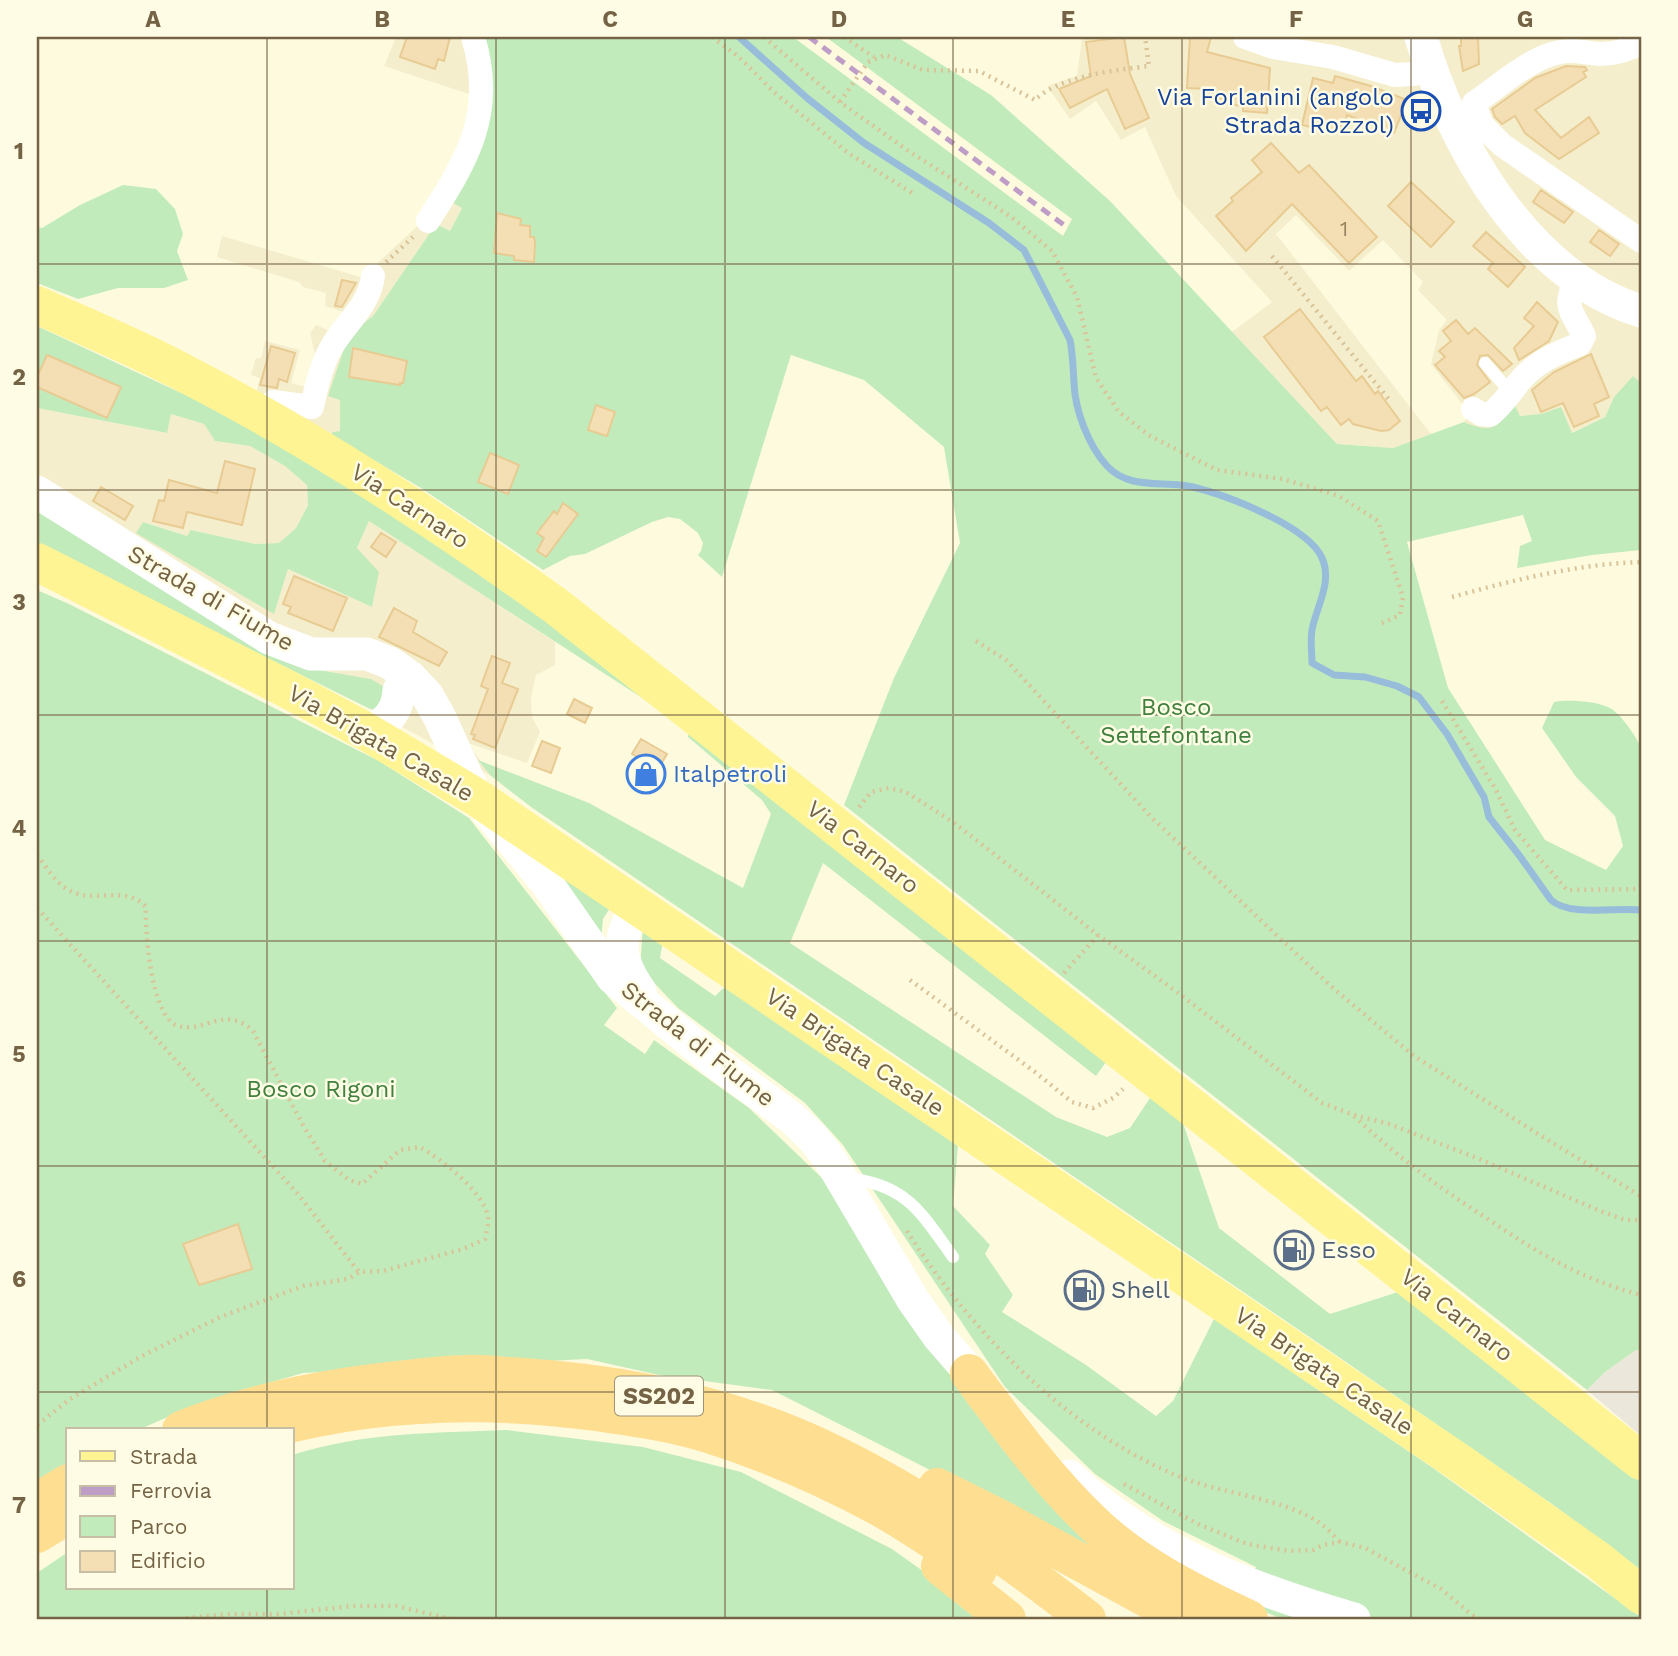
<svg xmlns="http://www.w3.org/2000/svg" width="1678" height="1656" font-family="'Work Sans',sans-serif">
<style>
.residential{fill:#f5eecc}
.industrial{fill:#ebe7da}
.green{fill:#c2ebbc}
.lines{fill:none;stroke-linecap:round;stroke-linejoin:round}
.stream{stroke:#97bdda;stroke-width:7}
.building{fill:#f4dfb4;stroke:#e8cb93;stroke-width:2}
.path{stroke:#d9c398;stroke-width:4.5;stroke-dasharray:2 5;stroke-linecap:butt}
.service{stroke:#fff;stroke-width:12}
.minor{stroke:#fff;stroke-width:24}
.secondary{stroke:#fff;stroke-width:33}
.primary{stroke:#fff493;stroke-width:38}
.trunk{stroke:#fedf92;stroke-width:38}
.rail{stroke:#be9dc6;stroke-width:5;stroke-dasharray:10 7;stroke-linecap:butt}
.grid{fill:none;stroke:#746345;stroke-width:2;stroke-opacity:0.55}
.labels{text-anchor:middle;stroke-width:5;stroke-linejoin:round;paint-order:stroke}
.number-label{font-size:21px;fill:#948261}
.shield{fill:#fffce5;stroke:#9e9175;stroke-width:2}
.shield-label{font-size:23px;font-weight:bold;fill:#746345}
.transit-label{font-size:24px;fill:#164399;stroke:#fffce5;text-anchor:end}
.street-label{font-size:24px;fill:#746345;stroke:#fffce5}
.park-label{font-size:24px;fill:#40813f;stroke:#fffce5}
.shop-label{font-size:24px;fill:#366cbe;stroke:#fffce5;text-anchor:start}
.service-label{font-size:24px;fill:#4e5e75;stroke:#fffce5;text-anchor:start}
.neatline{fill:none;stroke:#746345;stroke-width:2.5}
.grid-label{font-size:23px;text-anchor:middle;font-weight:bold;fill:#746345}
</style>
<rect width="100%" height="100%" fill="#fefade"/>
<!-- residential -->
<path class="residential" d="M396,37h84l7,51 -38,112 13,7 -12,24 -14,-7 -63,92 -15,12 -30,67 12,4v32l-9,4 -75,-42 4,-15 -9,-3 5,-17h5l4,-17 35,9 -9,33 19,5 7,-25 -7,-30 6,-8 18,8 16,-19 -25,-8 1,-13 -23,-6 -4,-5 -82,-25 5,-21 145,43 3,-9 55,-51 18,-33 32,-90 -91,-30z
M1082,37h559v346l-8,-7 -19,21 -9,20 -34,16 -10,-26 -20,7 -21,2 -5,-11 -18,21 -14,4 -19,-8 6,-8 -39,-50 8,-34 8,-10 -29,-30 5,-8 -40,-42 -34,31 -53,-56 -20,19 155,200 -38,14 -56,-4 -105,-112 40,-30 -96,-106 -31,-69 -24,13 -25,-39 -26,18 -23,-33 30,-10z
M37,408l129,25 5,-19 33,10 11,17 35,5 35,20 22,18 1,20 -12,24 -17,15 -24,1 -63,-14 -5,6 -43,-14 130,91 14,-44 84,38 -15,-58 12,-28 186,121v23l-19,10 -5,23 1,19 8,15 -13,31 -59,-20 23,33 -123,-68 10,3 -7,-32 -69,-12 -265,-159z"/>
<!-- industrial -->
<path class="industrial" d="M1636,1350l5,1v85l-54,-46 18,-18z"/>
<!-- green -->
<path class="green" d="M480,37h313l270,199 9,-17 -246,-182h71l94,58 119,106 227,243 56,4 71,-26c29,12 32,6 51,-17l5,11 21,-2 20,-7 11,26 33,-16 9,-20 19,-21 8,7v167l-49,5 -75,13 3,-22 12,-5 -9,-26 -116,27 41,146 97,152 61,30 17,-24 -8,-30 -39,-39 -34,-49 12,-26c12,-3 44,-1 56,6 11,6 26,28 31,40v603l-5,-1 -31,22 -18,18 -743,-585 50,-127 66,-135 -16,-96 -80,-67 -73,-25 -69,222 -24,-22 3,-4 2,-8 -5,-10 -18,-14 -12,-2 -16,5 -67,32 -15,2 -27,14 -122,-82 -90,-53 2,-3 7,-1v-31l-12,-4 21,-62 24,-18 63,-92 14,7 12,-23 -14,-8 18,-34z
M123,185l33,4 19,20 8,25 -6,17 11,29 -24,8h-46l-40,11 -41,-16v-56l5,1 38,-23z
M37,326l198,92 170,102 114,80 137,107 -287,-186 -12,27 22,24 -7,35 -84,-38 -14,45 -138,-81 7,-11 44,14 4,-6 64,14 24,-1 17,-15 12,-23 -1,-20 -22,-19 -35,-20 -35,-5 -11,-17 -33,-10 -4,19 -130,-25z
M37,508l265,159 69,12 17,10 -10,22 -10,-3 -278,-138 -53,-24z
M37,590l32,14 310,157 90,57 148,190 -13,17 41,29 9,-14 95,68 74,71 102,164 301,276h-61l-87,-74 -306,-155 -113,-15 -72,-16 -284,14 -103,30 -62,27h-70v33l-31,19z
M689,730l417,332 -10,14 -273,-213 -33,80 266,174 51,20 23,-9 20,-30 33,25 36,105 111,86 71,-23 240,191v88l-89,-66 -222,-153 -799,-544 -40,-31 -13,-16 111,43 154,85 28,-74 -9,-14 -74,-63z
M559,871l53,34 -9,14 -2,22z
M643,927l20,14 -3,17 55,38 12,-11 231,159 -5,62 37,39 -5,9 28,41 -11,17 84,53 70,51 17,-15 41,-82 219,149 208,149v2h-358l-45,-17 18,-35 -93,-46 -68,-47 -90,-87 -162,-242 -38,-42 -127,-95 -38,-40z
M507,1430l136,17 98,25 151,77 38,27 50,43h-943v-46l31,-21v36h224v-133c73,-23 141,-22 215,-25z"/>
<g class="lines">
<!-- stream -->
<path class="stream" d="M739,37l68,61 57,45 125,80 35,27 46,90c3,15 3,28 4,43 1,27 14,62 33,83 23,25 58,14 86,21 33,8 115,39 129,71 11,24 -6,49 -10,72 -2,10 0,22 0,33l22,12 31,2 32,9 22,11 28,37 37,63 5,20 30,38 32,45c19,17 65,7 90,10"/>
</g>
<!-- building -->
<path class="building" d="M407,37h43l-6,24 -6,-2 -3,10 -35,-12z
M1124,37l6,37 19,44 -24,11 -18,-40 -37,19 -11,-19 32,-13 -5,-34z
M1190,37h21l-4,15 63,16 -3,45 -24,-2v-5l-17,-2v-5l-17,-1v-9l-22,-1z
M1461,37h17l1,27 -16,7 -4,-25h2z
M1566,66l19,1 2,3 -4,2 3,5 -51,33 26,28 28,-21 10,16 -40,26 -34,-26 -10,-17 -13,8 -7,-7 -3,-8 43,-31z
M1335,76l36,10 36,14 -13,33 -47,-18 -3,12 -4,-1 -1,7 -37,-8 11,-47 20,5z
M1271,143l28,30 10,-8 68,72 -28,26 -57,-59 -46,47 -30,-35 17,-15 -2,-3 31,-26 -10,-12z
M1411,182l43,40 -23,25 -43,-41z
M1541,190l32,22 -9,11 -31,-21z
M497,213l24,6 -1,6 10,1v11h4l1,5 -1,20 -20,-2v-4l-20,-3z
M1599,230l20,14 -9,12 -20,-14z
M1486,232l39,35 -17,20 -20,-18 5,-6 -20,-17z
M342,280l14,3 -14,24 -7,-1z
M1537,302l21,20 -9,19 -30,19 -5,-12 20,-22 -10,-8z
M1300,309l56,72 6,-5 13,18 3,-3 22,30 -11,9 -8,1 -28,-7 -4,-5 -8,6 -14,-18 -6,4 -57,-74z
M1456,320l12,14 7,-6 37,36 -9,7 -15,-16 -8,1 -3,9 13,17 -16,12 -10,4 -29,-33 10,-8 -6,-6 12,-10 -8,-10z
M271,346l24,7 -8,29 -8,-3 -2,9 -17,-3z
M353,348l54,13 -4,22h-3v2l-51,-8z
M1591,354l18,43 -15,7 5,12 -25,11 -11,-24 -22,9 -9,-22 22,-18z
M47,355l74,32 -14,31 -70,-31v-10z
M596,405l19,7 -8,24 -19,-6z
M490,453l29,12 -11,29 -30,-12z
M225,461l30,8 -13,56 -55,-13 -4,16 -30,-7 6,-21 5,1 5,-21 48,13z
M101,487l32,19 -8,14 -32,-19z
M563,503l15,11 -32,43 -9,-6 7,-13 -7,-5 17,-22 3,3z
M381,533l15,9 -10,15 -15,-10z
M294,576l53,22 -14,33 -45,-18 3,-6 -8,-3z
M394,608l23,13 -4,11 34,20 -8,14 -60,-29z
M492,656l18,7 -8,20 16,6 -23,59 -22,-9 2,-4 -4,-1 17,-45 -7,-3z
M574,699l18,9 -7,15 -18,-9z
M641,739l26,15 -9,15 -26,-15z
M542,741l18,7 -9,25 -19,-7z
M238,1224l14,45 -53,16 -16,-41z"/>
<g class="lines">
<!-- path -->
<path class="path" d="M712,37l27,20 36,36 73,60 66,41
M764,37l76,65 67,48 103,66 42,35 25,46 19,81 23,34 31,24 67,34 66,9 56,17 39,25 25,76 -3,18 -18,8
M844,37l30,20
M840,102l28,-40 17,-7 38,15 56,1 56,29c24,-24 81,-30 114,-34l-4,-29
M1272,256l119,146
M386,262l27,-25
M1452,597c62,-17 125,-33 189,-35
M976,641l30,19 147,159 181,170 80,67 137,86 90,54
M1442,701l54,89 19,40 52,60 74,-1
M859,807l12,-15 18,-4 17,4 47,30 145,113 75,54 149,114 32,12 35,9 88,34 121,52 27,10h16
M37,855c8,10 18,27 30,34 26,17 57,-6 79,18 -1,25 5,107 30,118 27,11 47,-22 77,6l50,94 22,36 24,19 13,4 38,-34 20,-3c21,12 64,45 68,70 1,6 -2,16 -3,22l-22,10 -80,22 -24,1 -11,7 -45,7 -83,31 -78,39 -72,43 -33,26
M37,908l260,285 62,79
M1064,973l34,-38
M910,980l125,92 37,30 21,6 20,-10 10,-9
M1354,1116c40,38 84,71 131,101 53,36 93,61 156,78
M907,1231c64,101 160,199 273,246 39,16 108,22 141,47 7,5 13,12 19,18
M1124,1484l74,40 49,20 42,7 24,-1 10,-5 17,-3 25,6 76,41 36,30
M179,1619l48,-5h51l76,-8h42l56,13"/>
<!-- service -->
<path class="service" d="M1485,363l26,30
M846,1178c60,6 75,34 107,79"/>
<!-- minor -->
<path class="minor" d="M1245,37l28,10 60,10 62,18 19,-1 17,-5
M1641,43c-13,7 -26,11 -41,11 -18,-1 -29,-6 -48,0 -28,9 -54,33 -78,49l8,22 20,20 139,96
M428,221c40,-62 68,-109 45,-184
M1473,409l8,5 9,1c12,-10 20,-21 29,-33 16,-20 38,-29 61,-38l4,-8c-13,-27 -22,-29 -7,-57
M263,417l10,-15 39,5c4,-20 9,-41 19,-59 14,-25 38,-41 42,-72"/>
<!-- secondary -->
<path class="secondary" d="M1421,37c31,108 106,239 220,274
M37,492l232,146 42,16h56l23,9 20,14 17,18 12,21 37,81 70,85 67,96 105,86 74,54 21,20 18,23 82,139 26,37 48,55
M367,732c19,-8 31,-20 32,-42
M638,905c-22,35 -21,52 2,86
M1069,1476c80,75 182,113 285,143"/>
<!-- primary -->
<path class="primary" d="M37,305c49,22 98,42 145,67 131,67 254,148 374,234l1085,855
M37,562l252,128 78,42 109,65 984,666 138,97 43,35"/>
<!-- trunk -->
<path class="trunk" d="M969,1373c38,51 76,104 122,148 44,43 102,72 158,98
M181,1430c72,-29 148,-43 226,-51 19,-2 39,-5 58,-5 19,-1 39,2 58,3 105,7 212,29 307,75 92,44 176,104 257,167
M266,1430c110,-30 225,-33 337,-17 35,5 71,10 105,21 58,18 117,44 171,73 34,19 66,42 99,63
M937,1487l66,33 182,99
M37,1502l31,-19
M37,1534l31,-19
M940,1566l67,53"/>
<!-- rail -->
<path class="rail" d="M809,37l259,191"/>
</g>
<!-- grid -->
<path class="grid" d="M267,37v1393M496,37v1582M725,37v1582M953,37v1582M1182,37v1582M1411,37v1582M37,264h1604M37,490h1604M37,715h1604M37,941h1604M37,1166h1604M37,1392h1604M267,1588v31"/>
<!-- icons -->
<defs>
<symbol id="bus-ring" viewBox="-11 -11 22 22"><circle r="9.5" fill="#fffce5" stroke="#1a4fb4" stroke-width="1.5"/><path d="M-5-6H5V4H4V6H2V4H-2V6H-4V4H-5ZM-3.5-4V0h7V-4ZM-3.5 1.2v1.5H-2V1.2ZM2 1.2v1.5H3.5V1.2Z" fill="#1a4fb4"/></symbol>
<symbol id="shop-ring" viewBox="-11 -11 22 22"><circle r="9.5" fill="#fffce5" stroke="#3f7fe0" stroke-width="1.5"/><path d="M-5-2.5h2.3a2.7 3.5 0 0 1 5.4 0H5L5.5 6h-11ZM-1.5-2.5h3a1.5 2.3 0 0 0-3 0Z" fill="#3f7fe0"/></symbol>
<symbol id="fuel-ring" viewBox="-11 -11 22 22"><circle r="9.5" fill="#fffce5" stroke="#5c6f8a" stroke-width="1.5"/><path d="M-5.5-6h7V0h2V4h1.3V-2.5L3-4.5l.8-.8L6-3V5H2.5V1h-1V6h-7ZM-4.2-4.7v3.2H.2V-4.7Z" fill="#5c6f8a"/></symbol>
</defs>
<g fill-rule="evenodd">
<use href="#bus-ring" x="1399" y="89" width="44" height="44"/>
<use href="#shop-ring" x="624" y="752" width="44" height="44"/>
<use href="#fuel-ring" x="1272" y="1228" width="44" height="44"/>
<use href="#fuel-ring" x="1062" y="1268" width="44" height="44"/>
</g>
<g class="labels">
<!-- number labels -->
<g class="number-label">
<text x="1344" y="236">1</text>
</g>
<!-- shield labels -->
<rect class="shield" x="615" y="1376.5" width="88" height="39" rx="5"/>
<g class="shield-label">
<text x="659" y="1404">SS202</text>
</g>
<!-- transit labels -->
<g class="transit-label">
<text x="1394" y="105">Via Forlanini (angolo<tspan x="1394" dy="28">Strada Rozzol)</tspan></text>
</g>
<!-- street labels -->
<g class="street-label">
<text transform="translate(410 506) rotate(33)" y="8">Via Carnaro</text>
<text transform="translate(211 598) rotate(30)" y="8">Strada di Fiume</text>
<text transform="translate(381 743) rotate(30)" y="8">Via Brigata Casale</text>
<text transform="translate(863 847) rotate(38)" y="8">Via Carnaro</text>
<text transform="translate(698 1044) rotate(38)" y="8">Strada di Fiume</text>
<text transform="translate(855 1052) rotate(34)" y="8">Via Brigata Casale</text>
<text transform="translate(1457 1315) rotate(38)" y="8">Via Carnaro</text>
<text transform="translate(1324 1371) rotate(34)" y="8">Via Brigata Casale</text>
</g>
<!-- park labels -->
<g class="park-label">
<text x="1176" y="715">Bosco<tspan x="1176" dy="28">Settefontane</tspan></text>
<text x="321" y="1097">Bosco Rigoni</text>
</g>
<!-- shop labels -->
<g class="shop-label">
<text x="673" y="782">Italpetroli</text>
</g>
<!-- service labels -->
<g class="service-label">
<text x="1321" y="1258">Esso</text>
<text x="1111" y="1298">Shell</text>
</g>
</g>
<!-- border -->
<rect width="1678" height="1656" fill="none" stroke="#fffce5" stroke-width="77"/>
<!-- legend -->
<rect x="66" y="1428" width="228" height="161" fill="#fffce5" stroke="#c7bfa5" stroke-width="2"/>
<rect x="80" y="1451" width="35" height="10" fill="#fff493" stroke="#c7bfa5" stroke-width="2"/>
<text x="130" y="1464" font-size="21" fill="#746345">Strada</text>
<rect x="80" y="1486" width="35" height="10" fill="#be9dc6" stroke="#c7bfa5" stroke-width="2"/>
<text x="130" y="1498" font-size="21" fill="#746345">Ferrovia</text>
<rect x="80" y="1516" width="35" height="21" fill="#c2ebbc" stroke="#c7bfa5" stroke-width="2"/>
<text x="130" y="1534" font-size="21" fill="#746345">Parco</text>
<rect x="80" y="1551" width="35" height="21" fill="#f4dfb4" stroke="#c7bfa5" stroke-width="2"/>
<text x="130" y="1568" font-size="21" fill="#746345">Edificio</text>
<rect x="38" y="38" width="1602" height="1580" class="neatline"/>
<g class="grid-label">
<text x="153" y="27">A</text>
<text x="382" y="27">B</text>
<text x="610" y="27">C</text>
<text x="839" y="27">D</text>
<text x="1068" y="27">E</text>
<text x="1296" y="27">F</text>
<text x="1525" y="27">G</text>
<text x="19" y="159">1</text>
<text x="19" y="385">2</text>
<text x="19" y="610">3</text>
<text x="19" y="836">4</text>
<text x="19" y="1062">5</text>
<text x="19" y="1287">6</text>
<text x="19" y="1513">7</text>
</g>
</svg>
